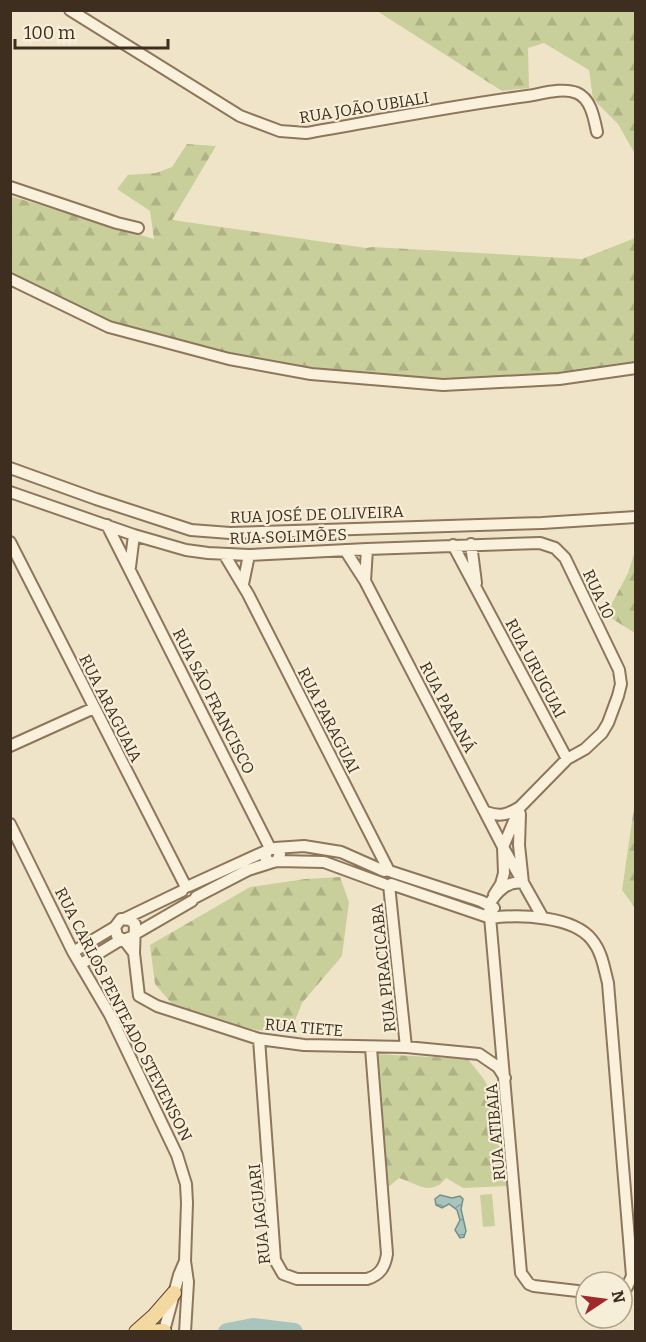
<svg xmlns="http://www.w3.org/2000/svg" width="646" height="1342" font-family="Bitter,serif">
<style>
.green{fill:#c9cf9b}
.forest{fill:url(#forest-firs)}
.water{fill:url(#water-waves);stroke:#6f938a;stroke-width:1.5}
.lines{fill:none;stroke-linecap:round;stroke-linejoin:round}
.river{stroke:#a9c4bc;stroke-width:18}
.minor-casing{stroke:#8d765c;stroke-width:14}
.major-casing{stroke:#5b4430;stroke-width:16}
.minor{stroke:#faf1dc;stroke-width:10}
.major{stroke:#f3d9a0;stroke-width:14}
.labels{text-anchor:middle;stroke-width:4.5;stroke-linejoin:round;paint-order:stroke}
.street-label{font-size:16px;fill:#3d2e20;stroke:#f7eed8}
</style>
<defs>
<pattern id="forest-firs" width="22" height="20" patternUnits="userSpaceOnUse" patternTransform="scale(1.5)"><rect width="22" height="20" fill="#c9cf9b"/><path d="M5 1l3.5 6h-7zM16 11l3.5 6h-7z" fill="#aeb285"/></pattern>
<pattern id="water-waves" width="16" height="10" patternUnits="userSpaceOnUse" patternTransform="scale(1.5)"><rect width="16" height="10" fill="#a9c4bc"/><path d="M0 5q4-4 8 0t8 0" fill="none" stroke="#8ba098"/></pattern>
</defs>
<rect width="100%" height="100%" fill="#f0e4c8"/>
<!-- green -->
<path class="green" d="M492,1194l3,32 -12,1 -3,-32z"/>
<!-- forest -->
<path class="forest" d="M377,11h258v143l-17,-30 -25,-25 -4,-29 -45,-27 -16,5 1,40 -27,3z
M187,144l29,2 -44,74 194,28 7,-1 209,12 53,-21v130l-143,16 -181,-10 -163,-35 -137,-60 -1,-83 144,43 -4,-28 -33,-22 11,-14 28,-2 16,-6z
M635,551v82l-29,-18 22,-42z
M635,801v107l-13,-18z
M340,877l9,25 -7,54 -40,47 -12,30 -34,-3 -37,-8 -42,-12 -22,-26 -5,-39 100,-58 55,-8z
M375,1054l93,5 15,19 10,17 15,91 -45,2 -17,-10c-15,19 -28,6 -47,0l-14,12z"/>
<!-- water -->
<path class="water" d="M440,1195l12,3 8,-2 3,3 -2,10 5,22 -2,6 -4,1 -5,-8 5,-10 -3,-10 -8,-6 -7,4 -6,-3 -1,-6z"/>
<g class="lines">
<!-- river -->
<path class="river" d="M227,1332l26,-5 41,5"/>
<defs>
<path id="minor" d="M70,10l170,106 40,15 26,2c74,-13 147,-27 221,-37 14,-2 36,-9 50,-3 14,6 17,25 20,39
M10,187l107,36 21,5
M10,279l99,48 120,32 82,15 132,11 116,-6 77,-11
M10,468l86,31 95,31 39,3 312,-10 94,-6
M10,492l124,43 52,15 22,3 41,2 118,-6 173,-6 15,5 10,10 54,112 2,14 -3,12 -10,27 -6,10 -17,16 -18,10 -47,48 -17,40 1,26 -3,11 -7,11
M107,525l163,323
M10,542l176,345
M471,544l5,39
M453,545l114,214
M345,550l20,31 138,266 40,71
M224,554l24,40 141,277
M130,567l4,-32
M365,581l2,-32
M243,584l6,-29
M10,746l84,-38
M486,812c14,5 21,3 34,-5
M520,814l-1,31 4,38c-15,-3 -27,9 -34,22l32,368 8,11 5,2 52,6
M10,824l63,128 37,63 67,140 9,29 1,19 -2,58 3,21 -3,50
M275,848l29,-2 37,6 43,19
M277,861l3,-7 -3,-5h-9l-3,8 5,6 7,-2 47,1 60,22
M392,872l89,29 13,7
M391,884l100,34c28,-4 83,-2 101,22 10,12 12,28 16,43l24,293 -5,11 -5,3
M389,885l17,162
M189,886l77,-35
M196,897l52,-27 22,-7
M124,919l58,-28
M135,934l57,-33
M124,940l10,13 1,-29 -5,-4 -9,-1 -6,8 2,9 7,4 10,-4
M73,952l42,-25
M134,953l5,43 18,10 102,33 45,6 102,2 73,7 19,13 7,11
M81,964l41,-25
M259,1039l16,221 8,14 14,5h70c13,-4 18,-12 20,-25l-16,-206
M164,1331l15,-56 6,-14"/>
<path id="major" d="M136,1332l18,-16 20,-23
M143,1332l21,-1"/>
</defs>
<!-- minor casing -->
<use href="#minor" class="minor-casing"/>
<!-- major casing -->
<use href="#major" class="major-casing"/>
<!-- minor -->
<use href="#minor" class="minor"/>
<!-- major -->
<use href="#major" class="major"/>
</g>
<g class="labels">
<!-- street labels -->
<g class="street-label">
<text transform="translate(364 107) rotate(-9)" y="6">RUA JOÃO UBIALI</text>
<text transform="translate(317 514) rotate(-2)" y="6">RUA JOSÉ DE OLIVEIRA</text>
<text transform="translate(288 536) rotate(-2)" y="6">RUA SOLIMÕES</text>
<text transform="translate(599 594) rotate(65)" y="6">RUA 10</text>
<text transform="translate(536 668) rotate(62)" y="6">RUA URUGUAI</text>
<text transform="translate(214 701) rotate(63)" y="6">RUA SÃO FRANCISCO</text>
<text transform="translate(448 707) rotate(62)" y="6">RUA PARANÁ</text>
<text transform="translate(111 708) rotate(63)" y="6">RUA ARAGUAIA</text>
<text transform="translate(329 720) rotate(63)" y="6">RUA PARAGUAI</text>
<text transform="translate(383 968) rotate(-96)" y="6">RUA PIRACICABA</text>
<text transform="translate(124 1014) rotate(63)" y="6">RUA CARLOS PENTEADO STEVENSON</text>
<text transform="translate(304 1027) rotate(5)" y="6">RUA TIETE</text>
<text transform="translate(495 1132) rotate(-95)" y="6">RUA ATIBAIA</text>
<text transform="translate(259 1214) rotate(-96)" y="6">RUA JAGUARI</text>
</g>
</g>
<!-- border -->
<rect width="646" height="1342" fill="none" stroke="#3d2e20" stroke-width="24"/>
<!-- north arrow -->
<g transform="translate(604 1300) rotate(77)"><circle r="28" fill="#f7eed8" stroke="#ada18e" stroke-width="1.5"/>
<path d="M0-4.5L10 22L0 15L-10 22Z" fill="#9e2a2b"/>
<text y="-9" font-size="16" font-weight="bold" text-anchor="middle" fill="#3d2e20">N</text>
</g>
<!-- scale -->
<path d="M15 39v9h153v-9" fill="none" stroke="#3d2e20" stroke-width="3"/>
<text x="24" y="39" font-size="18" fill="#3d2e20" stroke="#f7eed8" stroke-width="4.5" paint-order="stroke">100 m</text>
</svg>
